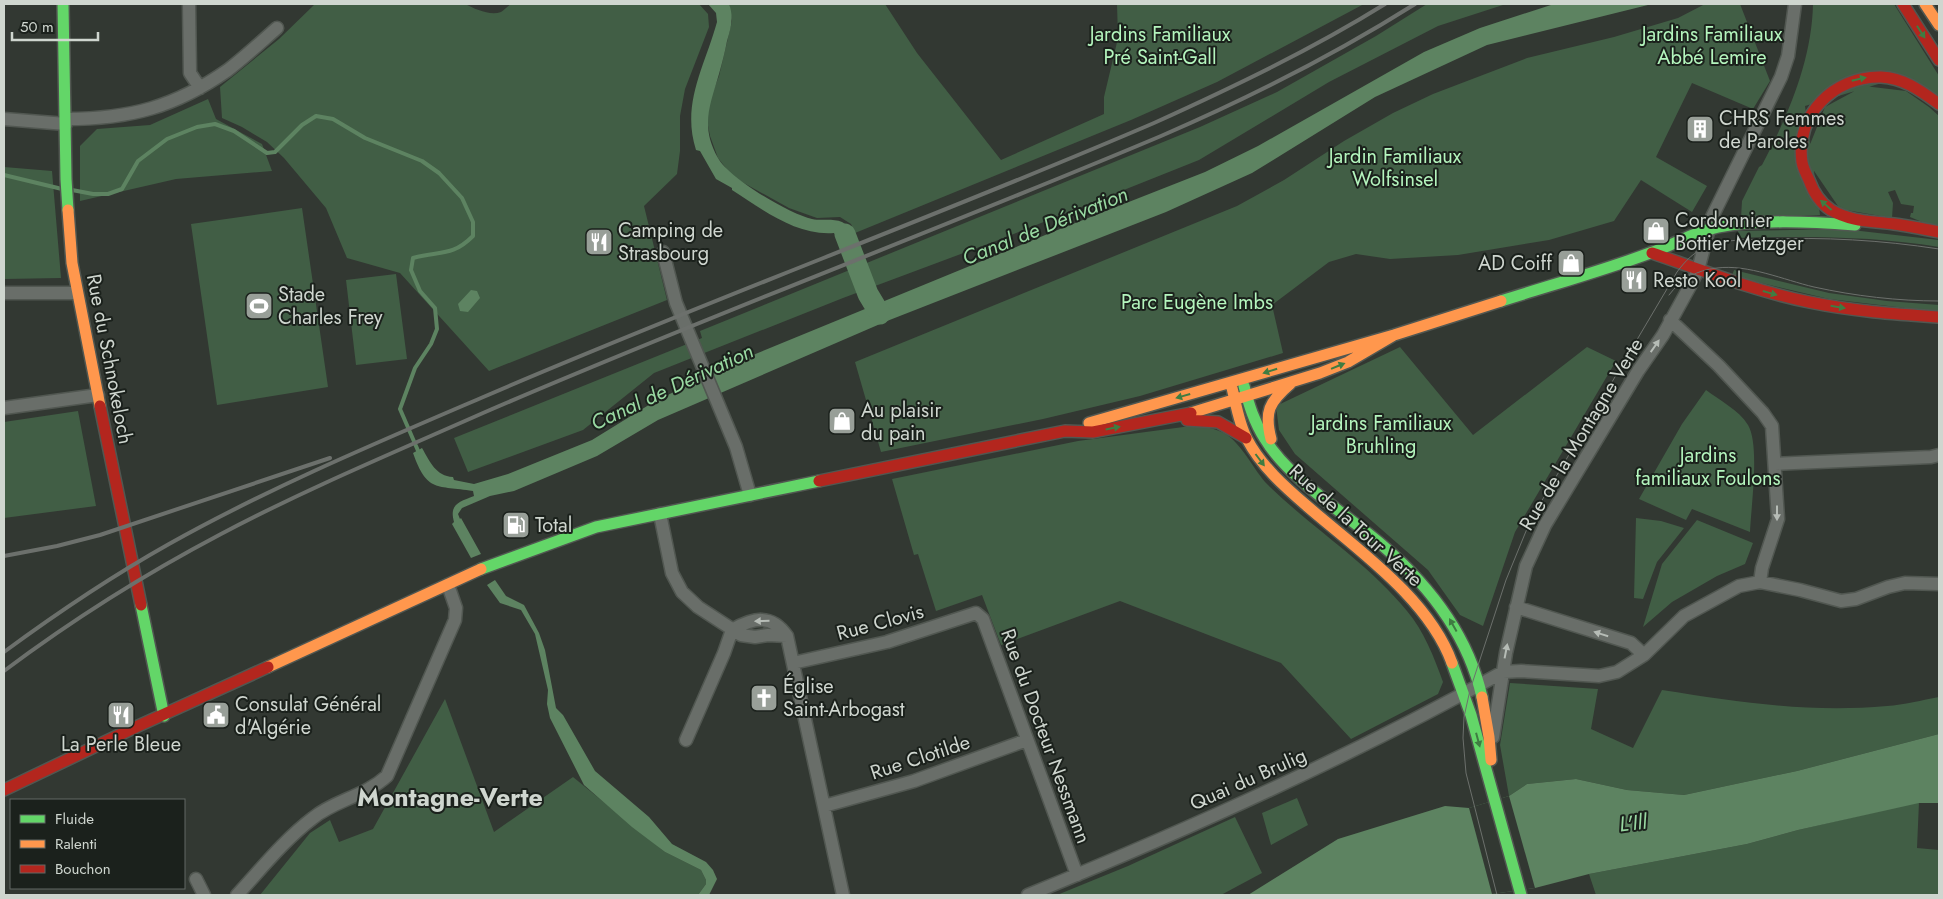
<svg xmlns="http://www.w3.org/2000/svg" width="1943" height="899" font-family="Jost,sans-serif">
<style>
.green{fill:#415e45}
.water{fill:#5d8361}
.pier{fill:#323832}
.lines{fill:none;stroke-linecap:round;stroke-linejoin:round}
.stream{stroke:#5d8361;stroke-width:4}
.river{stroke:#5d8361;stroke-width:21}
.street-casing{stroke:#515751;stroke-width:15}
.fast-casing{stroke:#515751;stroke-width:14}
.slow-casing{stroke:#515751;stroke-width:14}
.jam-casing{stroke:#515751;stroke-width:14}
.street{stroke:#696e69;stroke-width:12}
.fast{stroke:#63d668;stroke-width:11}
.slow{stroke:#ff974d;stroke-width:11}
.jam{stroke:#b3261e;stroke-width:11}
.tram{stroke:#6c706c;stroke-width:1}
.rail{stroke:#6c706c;stroke-width:4}
.oneway{fill:#3f7c42}
.oneway2{fill:#b6bcb6}
.labels{text-anchor:middle;stroke-width:4;stroke-linejoin:round;paint-order:stroke}
.park-label{font-size:20px;fill:#b4f5bd;stroke:#1b211c}
.poi-label{font-size:20px;fill:#cfd6cf;stroke:#1b211c;text-anchor:start}
.street-label{font-size:20px;fill:#cfd6cf;stroke:#1b211c}
.water-label{font-size:21px;font-style:italic;fill:#99d9a2;stroke:#1b211c}
.district-label{font-size:25px;font-weight:bold;fill:#cfd6cf;stroke:#1b211c}
</style>
<rect width="100%" height="100%" fill="#323832"/>
<!-- green -->
<path class="green" d="M315,4h150c10,5 25,12 36,8 3,-2 7,-6 10,-8h188l9,10 1,13 -24,62 -5,27v35l-3,23 -33,32 23,94 -178,71 -89,-98 -53,-15 -21,-50 -42,-50 -17,-16 -25,-15 -20,-9 -2,-31 59,-48z
M729,4h156l32,49 84,107 103,-46v-17l14,-59 -1,-34h247l-147,78 -86,38 -276,113 -4,-9 -11,-7 -23,1 -28,-10 -56,-31 -15,-19 -8,-22 -3,-16 3,-21 9,-23 13,-55z
M1427,4h79l-68,22 -109,56 -130,78 -198,79 -158,59 -189,75 -71,57 -115,42 -14,-34 248,-100 -2,-7 500,-204 77,-35 99,-56z
M1705,4h35l30,77 -17,28 -61,-26 -36,74 51,29 -15,26 -51,-32 -27,41 -65,19 -91,15 -68,4 -34,-5 -27,8 -57,43 11,48 -143,43 -97,23 -162,33 -26,-90 382,-156 47,-26 60,-39 49,-28 40,-19 94,-36 87,-21 64,-19z
M1813,4h81l45,72v21l-34,-21 -100,30 15,109 -79,3 1,-17 17,-34 3,-2c26,-49 50,-105 51,-161z
M1864,86l42,5 23,16 10,9v113l-29,-12 1,-4h2l1,-7 -13,-2 -6,-14 -7,2 5,11 -1,15 -52,-9 -30,-44 -1,-18 16,-40z
M208,99l8,20 46,25 10,27 -96,8 -96,22v-55l17,-17 53,-4z
M4,167l48,4 9,107 -57,1z
M302,208l26,179 -111,18 -26,-181z
M1843,229l96,11v7c-67,-11 -133,-11 -201,-9v-7z
M1734,270l95,23 58,8 52,4v7l-110,-13 -97,-23z
M396,274l11,85 -51,6 -10,-85z
M1400,347l73,88 114,-88 29,14 -101,171 -32,94 -23,-11 -32,-45 -133,-116 -16,-24 -3,-24z
M1706,390c13,10 33,20 42,35 12,20 3,82 2,107l-58,-23 -6,11 -47,-21 43,-75z
M78,411l18,95 -92,12v-96z
M1191,426c12,0 22,2 33,7 18,10 30,38 44,52 45,44 99,77 139,126 17,20 27,46 36,71l-5,12 -87,45 -70,-76 -161,-62 -119,44 -19,-50 -46,16 -18,-57 -4,1 -22,-76 186,-38z
M1636,518l25,3 23,7 -27,34 -14,37 -9,-1z
M1697,520l56,23 -8,21 -28,12 -45,26 -29,25 19,-63z
M1510,683l88,6 -7,40 42,19 29,-58c77,12 146,23 225,16 17,-1 35,-6 52,-9v37l-142,37 -113,24 -57,-5 -51,-11 -49,5 -18,12 -9,-51z
M445,699l49,133 79,-55 92,75 36,18 5,10v4l-8,11h-438l50,-62 20,-13 9,22 34,-13z
M1297,798l11,27 -37,20 -9,-32z
M1919,802l-2,46 22,2v45h-343l-7,-21 158,-30 51,-14z
M1235,817l27,56 -41,22h-164l71,-29z"/>
<!-- water -->
<path class="water" d="M708,4h21c5,13 2,24 -2,37 -2,11 -5,22 -8,33 -9,31 -19,52 -1,84 11,20 71,56 94,61 9,2 21,-1 30,3 5,2 6,7 9,11l-13,5 -4,-5c-38,3 -72,-24 -102,-43v-2l-16,-9 -16,-28 -4,-1c-15,-47 9,-84 21,-128l-1,-9z
M1554,4h98l-165,41 -112,52 -123,76 -86,39 -279,109 -229,99 -61,36 -83,35 -24,5 -28,12 -4,6 2,5 1,-1 20,36 -10,4 -19,-34 2,-2c-5,-18 5,-20 20,-26l-1,-5c-36,-6 -46,2 -60,-38l9,-5c8,14 14,28 31,29l1,3 20,4 34,-10 84,-34 60,-37 67,-34 336,-138 150,-59 53,-26 166,-94 56,-24z
M471,290l6,1 3,7 -12,14 -8,-1 -2,-7z
M495,580l11,16 18,9 15,28 6,17 11,58 7,7 32,56 54,46 23,27 34,18 7,8 4,9 -8,16h-11l8,-11v-4l-5,-10 -36,-18 -33,-25 -48,-42 -34,-67 -3,-14 1,-14 -13,-56 -14,-24 -21,-7 -13,-18z
M1939,734v69h-20l-121,27 -51,14 -158,30 -54,14 -50,7h-237l90,-56 107,-33 24,2 40,-12 18,-12 49,-5 51,11 57,5 113,-24z"/>
<!-- pier -->
<path class="pier" d="M1509,796l26,92 -43,6 -23,-86z"/>
<g class="lines">
<!-- stream -->
<path class="stream" d="M4,175l58,14
M72,190l21,4h15l14,-5 16,-28 29,-22 30,-12 18,-3 19,7 33,22 8,-1 27,-27 14,-9 17,3 32,19 57,23 17,12 23,25 11,24v14c-22,22 -34,14 -60,22l-2,12 9,21 15,17 2,21 -6,15 -16,24 -15,41 19,44"/>
<!-- river -->
<path class="river" d="M845,234l23,60 12,20"/>
<defs>
<path id="street" d="M189,4l1,69 10,15
M4,119l62,5
M66,119c64,0 109,-12 162,-49 17,-13 33,-28 49,-42
M663,252l13,51 60,144 14,48
M4,293h73
M1670,320l49,46 44,47 9,13 6,93 -16,49 -2,14
M4,408l94,-13
M1775,464l156,-7 8,-2
M660,514l12,59 10,19 16,15 43,28 14,2 13,-2 19,1
M1516,607l115,36 13,12
M732,630c21,-12 39,-17 55,6l56,259
M793,663l94,-21 89,-29 7,6 94,256
M1493,737l10,-65 18,-1 78,5 18,-4 27,-17 40,-39 55,-30 21,-4 40,8 41,11 15,-2 32,-12 17,-4 34,1
M686,740l38,-87 8,-23
M824,806l90,-25 113,-41
M196,879l8,16
M237,895c24,-26 47,-55 76,-77 22,-18 51,-21 74,-42l68,-156 1,-12 -8,-23
M1028,895c162,-66 322,-138 475,-223l3,-19 20,-87 19,-41 93,-154 25,-36 27,-49 8,-16 14,-53 69,-140 7,-21 7,-52"/>
<path id="fast" d="M63,4l3,175 2,31
M1501,301c50,-16 101,-30 149,-48 24,-8 43,-21 68,-26 41,-8 95,-5 137,-2
M1244,386c5,19 10,36 21,53 23,39 82,76 117,106 48,41 86,90 100,152
M481,569l115,-42 223,-46
M141,605l23,111
M1452,663l19,52 50,180"/>
<path id="slow" d="M1925,4l14,21
M68,210l4,53 28,143
M1232,388c4,16 7,36 15,51 14,27 38,48 60,67 51,44 122,93 145,157
M1191,413l129,-40 28,-11 46,-27
M1089,423l305,-88 107,-34
M1271,439c-7,-27 -2,-37 19,-55
M268,667l213,-98
M1482,697l7,40 2,23"/>
<path id="jam" d="M1903,4l36,56
M1939,104c-18,-13 -35,-26 -58,-27 -47,-1 -86,38 -79,85 1,6 4,12 7,18 4,11 11,23 22,30 20,12 41,11 63,14 15,2 30,5 45,8
M1652,253c52,18 103,38 157,49 43,9 87,12 130,15
M100,406l41,199
M1187,420l31,2 28,16
M819,481l246,-50 28,1 98,-19
M4,790l134,-64 130,-59"/>
</defs>
<!-- street casing -->
<use href="#street" class="street-casing"/>
<!-- fast casing -->
<use href="#fast" class="fast-casing"/>
<!-- slow casing -->
<use href="#slow" class="slow-casing"/>
<!-- jam casing -->
<use href="#jam" class="jam-casing"/>
<!-- street -->
<use href="#street" class="street"/>
<!-- fast -->
<use href="#fast" class="fast"/>
<!-- slow -->
<use href="#slow" class="slow"/>
<!-- jam -->
<use href="#jam" class="jam"/>
<!-- tram -->
<path class="tram" d="M1669,295c12,-16 28,-25 48,-27 31,-4 67,12 97,19 41,9 84,14 125,14
M1497,895l-31,-122 -3,-35 1,-21 6,-27 36,-110 25,-61 146,-247c8,-11 18,-21 31,-26 18,-7 38,-6 57,-7 59,-2 116,1 174,10"/>
<!-- rail -->
<path class="rail" d="M4,556l53,-10 43,-11 230,-77
M4,652c53,-39 108,-76 165,-108 100,-56 207,-101 312,-146 222,-96 450,-179 673,-275 79,-36 157,-73 231,-119
M4,671c68,-51 141,-97 217,-137 85,-45 174,-82 262,-121 224,-97 453,-182 678,-277 88,-38 173,-81 254,-132"/>
</g>
<!-- one-way arrows -->
<defs><path id="oneway-solid" d="M-6-.8H1V-3.2L6.5 0L1 3.2V.8H-6Z" transform="scale(1.25)"/></defs>
<g class="oneway">
<use href="#oneway-solid" transform="translate(1921 32) rotate(57)"/>
<use href="#oneway-solid" transform="translate(1859 79) rotate(-13)"/>
<use href="#oneway-solid" transform="translate(1826 205) rotate(-139)"/>
<use href="#oneway-solid" transform="translate(1770 293) rotate(16)"/>
<use href="#oneway-solid" transform="translate(1838 307) rotate(9)"/>
<use href="#oneway-solid" transform="translate(1338 366) rotate(-22)"/>
<use href="#oneway-solid" transform="translate(1270 371) rotate(163)"/>
<use href="#oneway-solid" transform="translate(1183 396) rotate(164)"/>
<use href="#oneway-solid" transform="translate(1113 428) rotate(-11)"/>
<use href="#oneway-solid" transform="translate(1260 460) rotate(53)"/>
<use href="#oneway-solid" transform="translate(1453 625) rotate(-119)"/>
<use href="#oneway-solid" transform="translate(1478 740) rotate(75)"/>
</g>
<g class="oneway2">
<use href="#oneway-solid" transform="translate(1655 346) rotate(-55)"/>
<use href="#oneway-solid" transform="translate(1777 513) rotate(90)"/>
<use href="#oneway-solid" transform="translate(762 621) rotate(178)"/>
<use href="#oneway-solid" transform="translate(1601 634) rotate(-163)"/>
<use href="#oneway-solid" transform="translate(1506 651) rotate(-79)"/>
</g>
<!-- icons -->
<defs>
<symbol id="building-square" viewBox="-11 -11 22 22"><rect x="-9" y="-9" width="18" height="18" rx="4" fill="#989f98" stroke="#1b211c"/><path d="M-4-6H4V6H1V3H-1V6H-4ZM-2.5-4.3h1.7v1.8h-1.7ZM.8-4.3h1.7v1.8H.8ZM-2.5-1h1.7V.8h-1.7ZM.8-1h1.7V.8H.8Z" fill="#fff"/></symbol>
<symbol id="shop-square" viewBox="-11 -11 22 22"><rect x="-9" y="-9" width="18" height="18" rx="4" fill="#989f98" stroke="#1b211c"/><path d="M-5-2.5h2.3a2.7 3.5 0 0 1 5.4 0H5L5.5 6h-11ZM-1.5-2.5h3a1.5 2.3 0 0 0-3 0Z" fill="#fff"/></symbol>
<symbol id="restaurant-square" viewBox="-11 -11 22 22"><rect x="-9" y="-9" width="18" height="18" rx="4" fill="#989f98" stroke="#1b211c"/><path d="M-5-6h1v4h1v-4h1v4h1v-4h1v5L-1.5 .5V6h-2V.5L-5-1ZM5-6V6H3V1.5H1.5Q1.5-4 5-6Z" fill="#fff"/></symbol>
<symbol id="stadium-square" viewBox="-11 -11 22 22"><rect x="-9" y="-9" width="18" height="18" rx="4" fill="#989f98" stroke="#1b211c"/><path d="M0-5a6.5 5 0 1 0 0 10a6.5 5 0 1 0 0-10ZM-3.5-1.8h7v3.6h-7Z" fill="#fff"/></symbol>
<symbol id="fuel-square" viewBox="-11 -11 22 22"><rect x="-9" y="-9" width="18" height="18" rx="4" fill="#989f98" stroke="#1b211c"/><path d="M-5.5-6h7V0h2V4h1.3V-2.5L3-4.5l.8-.8L6-3V5H2.5V1h-1V6h-7ZM-4.2-4.7v3.2H.2V-4.7Z" fill="#fff"/></symbol>
<symbol id="church-square" viewBox="-11 -11 22 22"><rect x="-9" y="-9" width="18" height="18" rx="4" fill="#989f98" stroke="#1b211c"/><path d="M-1.2-6h2.4v3.5h3.3v2.4h-3.3V6h-2.4V-.1h-3.3v-2.4h3.3Z" fill="#fff"/></symbol>
<symbol id="civic-square" viewBox="-11 -11 22 22"><rect x="-9" y="-9" width="18" height="18" rx="4" fill="#989f98" stroke="#1b211c"/><path d="M-.6-6.5H3V-4.5H.6V-3L4-1V1h2V6H-6V1h2V-1L-.6-3ZM-1.2 2.5V6h2.4V2.5Z" fill="#fff"/></symbol>
</defs>
<g fill-rule="evenodd">
<use href="#building-square" x="1684" y="113" width="32" height="32"/>
<use href="#shop-square" x="1640" y="215" width="32" height="32"/>
<use href="#restaurant-square" x="583" y="226" width="32" height="32"/>
<use href="#shop-square" x="1555" y="247" width="32" height="32"/>
<use href="#restaurant-square" x="1618" y="264" width="32" height="32"/>
<use href="#stadium-square" x="243" y="290" width="32" height="32"/>
<use href="#shop-square" x="826" y="405" width="32" height="32"/>
<use href="#fuel-square" x="500" y="509" width="32" height="32"/>
<use href="#church-square" x="748" y="682" width="32" height="32"/>
<use href="#restaurant-square" x="105" y="699" width="32" height="32"/>
<use href="#civic-square" x="200" y="699" width="32" height="32"/>
</g>
<g class="labels">
<!-- park labels -->
<g class="park-label">
<text x="1160" y="41">Jardins Familiaux<tspan x="1160" dy="23">Pré Saint-Gall</tspan></text>
<text x="1712" y="41">Jardins Familiaux<tspan x="1712" dy="23">Abbé Lemire</tspan></text>
<text x="1395" y="163">Jardin Familiaux<tspan x="1395" dy="23">Wolfsinsel</tspan></text>
<text x="1197" y="309">Parc Eugène Imbs</text>
<text x="1381" y="430">Jardins Familiaux<tspan x="1381" dy="23">Bruhling</tspan></text>
<text x="1708" y="462">Jardins<tspan x="1708" dy="23">familiaux Foulons</tspan></text>
</g>
<!-- poi labels -->
<g class="poi-label">
<text x="1719" y="125">CHRS Femmes<tspan x="1719" dy="23">de Paroles</tspan></text>
<text x="1675" y="227">Cordonnier<tspan x="1675" dy="23">Bottier Metzger</tspan></text>
<text x="618" y="237">Camping de<tspan x="618" dy="23">Strasbourg</tspan></text>
<text x="1552" y="270" text-anchor="end">AD Coiff</text>
<text x="1653" y="287">Resto Kool</text>
<text x="278" y="301">Stade<tspan x="278" dy="23">Charles Frey</tspan></text>
<text x="861" y="417">Au plaisir<tspan x="861" dy="23">du pain</tspan></text>
<text x="535" y="532">Total</text>
<text x="783" y="693">Église<tspan x="783" dy="23">Saint-Arbogast</tspan></text>
<text x="235" y="711">Consulat Général<tspan x="235" dy="23">d'Algérie</tspan></text>
<text x="121" y="751" text-anchor="middle">La Perle Bleue</text>
</g>
<!-- street labels -->
<g class="street-label">
<text transform="translate(110 359) rotate(79)" y="7">Rue du Schnokeloch</text>
<text transform="translate(1581 434) rotate(-59)" y="7">Rue de la Montagne Verte</text>
<text transform="translate(1356 525) rotate(42)" y="7">Rue de la Tour Verte</text>
<text transform="translate(880 622) rotate(-15)" y="7">Rue Clovis</text>
<text transform="translate(1046 736) rotate(70)" y="7">Rue du Docteur Nessmann</text>
<text transform="translate(920 757) rotate(-18)" y="7">Rue Clotilde</text>
<text transform="translate(1248 779) rotate(-24)" y="7">Quai du Brulig</text>
</g>
<!-- water labels -->
<g class="water-label">
<text transform="translate(1045 226) rotate(-22)" y="7">Canal de Dérivation</text>
<text transform="translate(672 387) rotate(-25)" y="7">Canal de Dérivation</text>
<text transform="translate(1633 823) rotate(-6)" y="7">L'Ill</text>
</g>
<!-- district labels -->
<g class="district-label">
<text x="450" y="806">Montagne-Verte</text>
</g>
</g>
<!-- border -->
<rect width="1943" height="899" fill="none" stroke="#cfd6cf" stroke-width="10"/>
<!-- legend -->
<rect x="10" y="799" width="175" height="90" fill="#1b211c" stroke="#636964"/>
<rect x="20" y="815" width="25" height="8" fill="#63d668" stroke="#636964"/>
<text x="55" y="824" font-size="15" fill="#cfd6cf">Fluide</text>
<rect x="20" y="840" width="25" height="8" fill="#ff974d" stroke="#636964"/>
<text x="55" y="849" font-size="15" fill="#cfd6cf">Ralenti</text>
<rect x="20" y="865" width="25" height="8" fill="#b3261e" stroke="#636964"/>
<text x="55" y="874" font-size="15" fill="#cfd6cf">Bouchon</text>
<!-- scale -->
<path d="M12 32v8h86v-8" fill="none" stroke="#cfd6cf" stroke-width="2.5"/>
<text x="20" y="32" font-size="15" fill="#cfd6cf" stroke="#1b211c" stroke-width="4" paint-order="stroke">50 m</text>
</svg>
